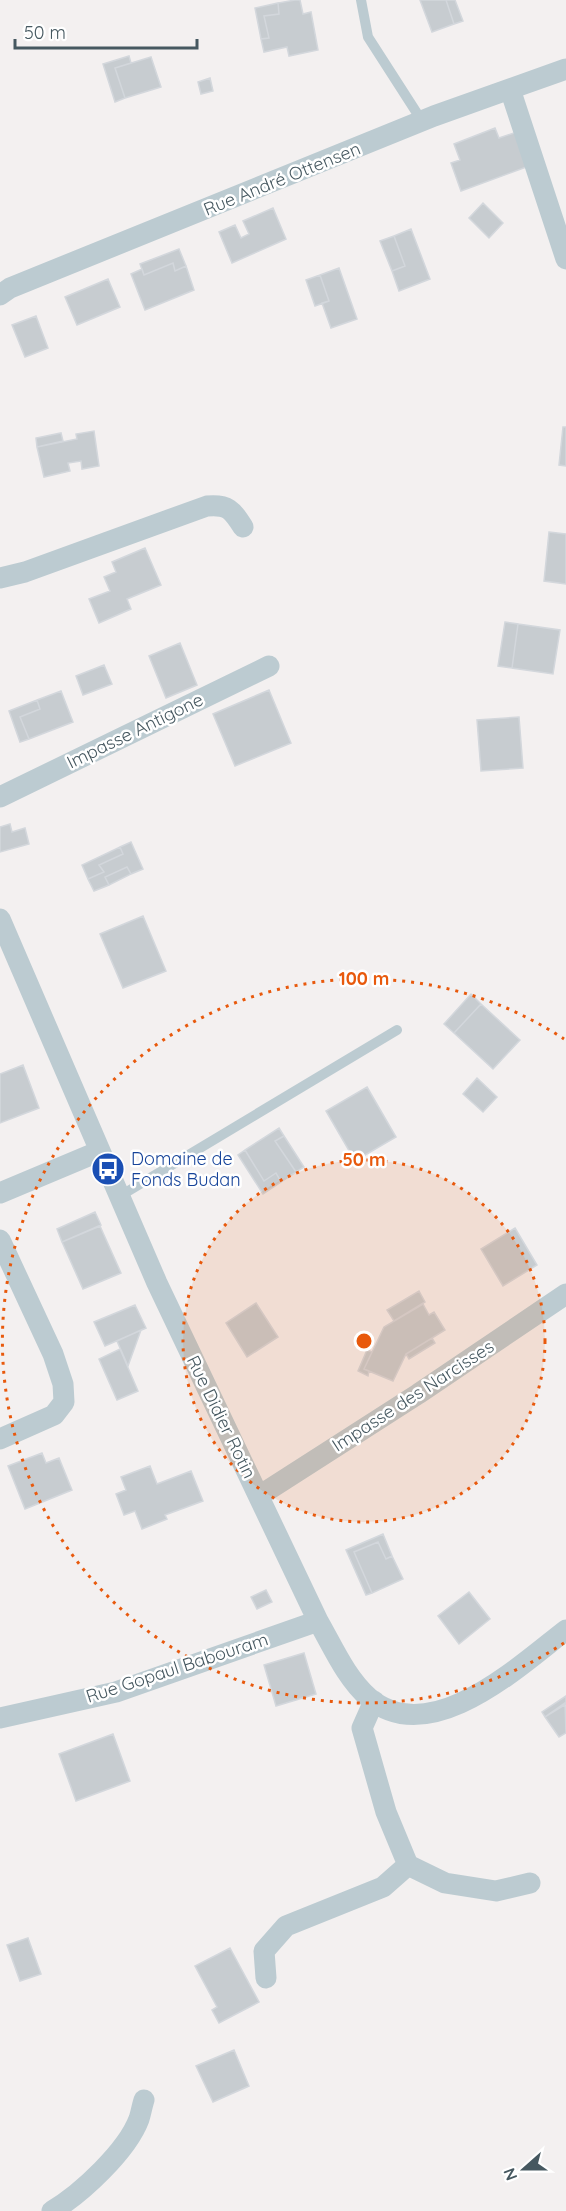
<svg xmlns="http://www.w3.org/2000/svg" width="566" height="2211" font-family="Quicksand,sans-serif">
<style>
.building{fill:#c7ccd0;stroke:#d3d7dc;stroke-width:1.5}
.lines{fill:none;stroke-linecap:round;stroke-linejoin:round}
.lane{stroke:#bccbd1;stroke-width:10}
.street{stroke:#bccbd1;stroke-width:21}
.ring{fill:none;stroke:#e8590c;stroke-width:3;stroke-dasharray:3 6}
.labels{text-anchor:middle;stroke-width:5;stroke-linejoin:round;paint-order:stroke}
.street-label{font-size:18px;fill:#465860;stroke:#fff}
.transit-label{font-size:18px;fill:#164399;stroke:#fff;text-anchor:start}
.centre{fill:#e8590c;stroke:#fff;stroke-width:3}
.ring-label{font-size:18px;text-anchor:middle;font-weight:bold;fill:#e8590c;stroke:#fff;stroke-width:5;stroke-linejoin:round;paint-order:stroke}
</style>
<rect width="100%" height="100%" fill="#f3f0f0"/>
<!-- building -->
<path class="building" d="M295,0h5l3,14 8,-2 7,38 -29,6 -2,-9 -23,5 -3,-13 8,-1 -5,-22 15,-2 -1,-11z
M420,0h26l8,24 -22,8z
M446,0h9l8,21 -9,3z
M278,3l1,11 -15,2 5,22 -8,1 -6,-31z
M129,56l2,7 -16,5 10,30 -10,4 -12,-38z
M151,57l10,30 -36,11 -10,-30z
M210,78l3,13 -12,3 -3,-12z
M495,128l4,10 18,-6 12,34 -68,25 -10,-28 9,-3 -6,-16z
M483,203l20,20 -14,15 -20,-20z
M273,208l13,31 -54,24 -13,-31 16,-7 6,13 8,-4 -6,-13z
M411,229l19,50 -31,12 -7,-20 13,-5 -11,-30z
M394,236l11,30 -13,5 -12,-30z
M179,249l7,17 -11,5 -2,-8 -29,12 -4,-11z
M173,263l2,8 11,-5 8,24 -49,20 -14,-36 11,-5 2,6z
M339,268l18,51 -26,9 -9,-25 7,-2 -9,-26z
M320,275l9,26 -14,5 -9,-26z
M108,279l12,28 -43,18 -12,-28z
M36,316l12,32 -23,9 -13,-32z
M563,427h3v39l-7,-1z
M94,431l5,35 -17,3 -1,-8 -13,2 2,8 -26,6 -7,-30 40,-8 -1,-5z
M61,433l2,8 -26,6 -1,-9z
M549,532l17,2v50l-22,-3z
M145,548l16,37 -34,14 4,10 -32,14 -10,-24 21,-8 -6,-14 12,-5 -4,-10z
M505,622l13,2 -6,44 -14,-2z
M518,624l42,6 -7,44 -41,-6z
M180,643l17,42 -31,13 -17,-42z
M104,665l8,19 -29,11 -7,-19z
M269,690l22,53 -56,23 -22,-52z
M61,691l12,31 -44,17 -9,-22 20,-8 -3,-9z
M37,700l3,9 -20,8 9,22 -9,3 -11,-31z
M519,717l4,51 -42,3 -4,-51z
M10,824l2,8 13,-4 4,16 -29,8v-25z
M131,842l12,27 -12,5 -4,-7 -22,10 4,8 -15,6 -6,-12 16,-7 -5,-7 24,-11 -3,-7z
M120,847l3,7 -24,11 5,7 -16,7 -6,-14z
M127,867l4,7 -22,11 -4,-8z
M143,916l23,55 -43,17 -23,-54z
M471,994l10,10 -27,29 -10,-9z
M481,1004l39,36 -27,29 -39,-36z
M23,1065l16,43 -39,15v-49z
M477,1078l20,19 -14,15 -20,-18z
M367,1087l29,50 -41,24 -29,-50z
M279,1128l5,8 -9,5 21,31 -15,10 -5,-9 -12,8 -19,-31z
M284,1136l20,31 -8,5 -21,-31z
M245,1150l19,31 12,-8 5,9 -18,12 -25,-39z
M95,1212l6,13 -39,17 -5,-13z
M100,1226l21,47 -38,16 -21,-47z
M515,1228l22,37 -34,21 -22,-37z
M419,1291l6,11 -31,19 -7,-11z
M256,1303l22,34 -31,20 -21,-34z
M423,1304l6,11 5,-3 11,18 -39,24 -13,27 -29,-12 20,-42z
M135,1305l11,23 -41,18 -11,-24z
M141,1330l-13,36 -11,-25z
M432,1338l3,5 -26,16 -3,-5z
M120,1349l18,42 -21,9 -18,-41z
M367,1350l5,2 -8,17 5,2 -1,5 -10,-5z
M42,1453l4,10 13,-5 13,32 -47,19 -17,-43z
M150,1466l7,18 34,-13 12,30 -38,14 2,4 -25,10 -7,-18 -11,4 -8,-21 10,-4 -5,-13z
M383,1534l9,22 -6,3 -8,-17 -24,10 18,41 -6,2 -20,-45z
M378,1542l8,17 6,-3 11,23 -31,14 -18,-41z
M266,1590l6,12 -15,7 -6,-12z
M469,1592l21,27 -31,25 -21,-28z
M304,1653l12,41 -40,12 -12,-41z
M566,1696v8l-21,13 -3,-5z
M565,1703l1,30 -7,4 -14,-20z
M113,1734l17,47 -54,20 -17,-47z
M28,1938l13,36 -21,7 -13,-36z
M230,1948l29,54 -40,21 -7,-13 5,-3 -22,-41z
M234,2050l15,36 -36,16 -17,-36z"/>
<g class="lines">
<!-- lane -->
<path class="lane" d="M361,0l7,37 54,84
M120,1196l277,-166"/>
<!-- street -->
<path class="street" d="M510,89l56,170
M0,295l10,-7 424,-172 132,-47
M0,578l25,-6 182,-66c21,-2 25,4 36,21
M0,797l269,-131
M0,919l157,364 161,338c15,26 28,57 51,77 61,52 150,-32 197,-68
M0,1193l100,-42
M0,1240l53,114 10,30 1,18 -10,13 -54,24
M259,1496l159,-102 148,-100
M0,1718l116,-26 202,-71
M408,1865l37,18 51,8 34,-8
M266,1978l-2,-27 22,-25 97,-39 25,-22 -22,-53 -24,-84 12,-27
M52,2211c29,-17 75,-60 87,-92 2,-6 3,-13 5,-19"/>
</g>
<!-- distance rings -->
<circle cx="364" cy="1341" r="181" fill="#e8590c" fill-opacity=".12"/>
<g class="ring">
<circle cx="364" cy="1341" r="181"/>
<path d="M564 1643A362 362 0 1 1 564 1039"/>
</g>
<!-- icons -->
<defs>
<symbol id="bus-disc" viewBox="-11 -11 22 22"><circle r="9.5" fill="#1a4fb4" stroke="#fff"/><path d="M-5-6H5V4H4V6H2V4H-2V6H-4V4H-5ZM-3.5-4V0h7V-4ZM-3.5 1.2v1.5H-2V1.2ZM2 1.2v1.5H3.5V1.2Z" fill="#fff"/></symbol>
</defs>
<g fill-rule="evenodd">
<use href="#bus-disc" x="89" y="1150" width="38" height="38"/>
</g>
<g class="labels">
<!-- street labels -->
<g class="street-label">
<text transform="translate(282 179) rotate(-22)" y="6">Rue André Ottensen</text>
<text transform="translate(135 731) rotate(-26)" y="6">Impasse Antigone</text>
<text transform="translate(413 1396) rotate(-33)" y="6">Impasse des Narcisses</text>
<text transform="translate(221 1417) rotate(64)" y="6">Rue Didier Rotin</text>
<text transform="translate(177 1668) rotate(-18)" y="6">Rue Gopaul Babouram</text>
</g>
<!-- transit labels -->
<g class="transit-label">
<text x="131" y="1165">Domaine de<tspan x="131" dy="21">Fonds Budan</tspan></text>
</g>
</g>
<circle cx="364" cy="1341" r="9" class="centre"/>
<g class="ring-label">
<text x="364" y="985">100 m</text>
<text x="364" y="1166">50 m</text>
</g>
<!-- north arrow -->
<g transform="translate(524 2169) rotate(249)" stroke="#ffffff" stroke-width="4.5" paint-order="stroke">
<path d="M0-4.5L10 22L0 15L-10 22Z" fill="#465860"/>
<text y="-9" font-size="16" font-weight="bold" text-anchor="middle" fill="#465860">N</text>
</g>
<!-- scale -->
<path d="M15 39v9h182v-9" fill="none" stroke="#465860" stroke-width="3"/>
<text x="24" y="39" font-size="18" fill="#465860" stroke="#ffffff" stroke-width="4.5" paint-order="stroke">50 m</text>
</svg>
